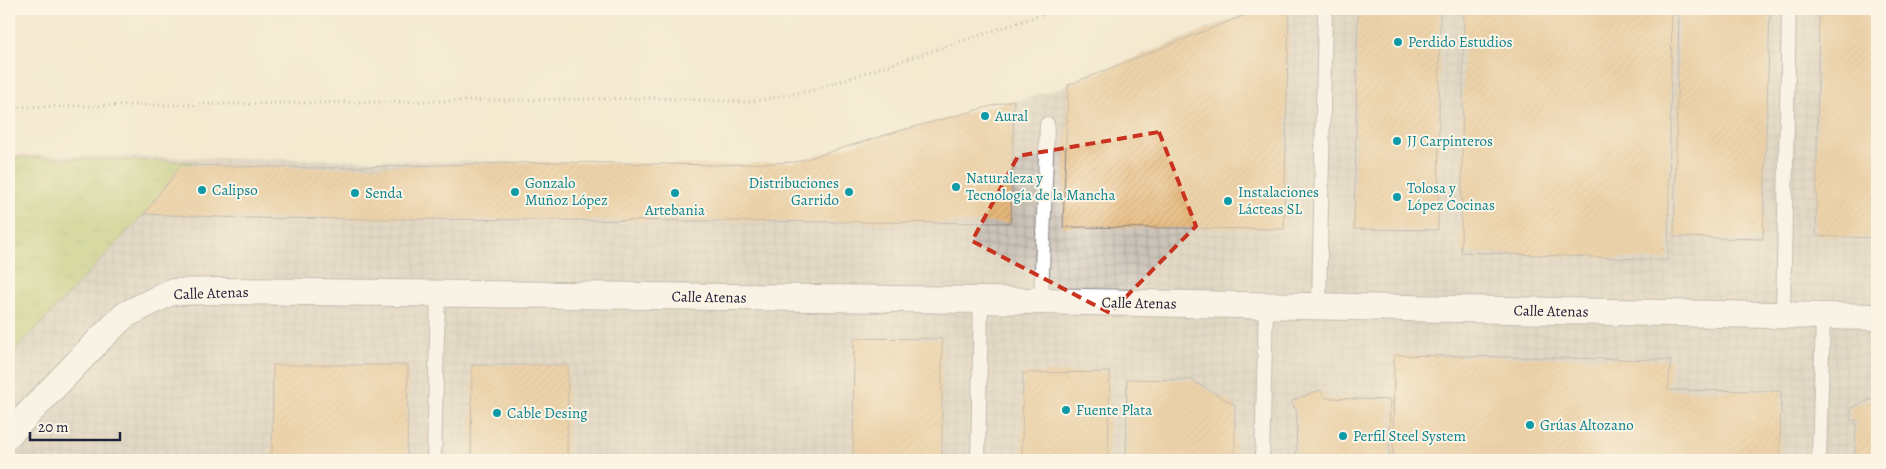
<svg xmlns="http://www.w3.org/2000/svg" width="1886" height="469" font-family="Alegreya,serif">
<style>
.industrial{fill:url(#industrial-grid)}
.grass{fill:url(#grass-tufts);stroke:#6a7452}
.building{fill:url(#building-hatch)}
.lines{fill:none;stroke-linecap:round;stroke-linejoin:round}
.lane-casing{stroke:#8b8686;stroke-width:16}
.street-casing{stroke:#8b8686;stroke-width:28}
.path{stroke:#8b8686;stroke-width:3;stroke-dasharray:1 4;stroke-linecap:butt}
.lane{stroke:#fff;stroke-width:14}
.street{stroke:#fff;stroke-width:26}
.marked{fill:none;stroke:#c8321e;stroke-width:4;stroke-dasharray:10 6;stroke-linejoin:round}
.culture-dot{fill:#0f9aa8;stroke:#fcf5e5;stroke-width:2}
.labels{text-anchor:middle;stroke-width:4;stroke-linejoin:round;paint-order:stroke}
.culture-label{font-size:15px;fill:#0d838f;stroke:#fcf5e5;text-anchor:start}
.street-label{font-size:15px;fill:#22223b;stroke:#fcf5e5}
</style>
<defs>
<pattern id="industrial-grid" width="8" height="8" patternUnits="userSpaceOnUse" patternTransform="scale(1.25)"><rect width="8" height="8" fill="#cbc3b8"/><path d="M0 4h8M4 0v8" fill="none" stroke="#aea79f"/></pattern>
<pattern id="grass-tufts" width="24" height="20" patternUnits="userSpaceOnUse" patternTransform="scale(1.25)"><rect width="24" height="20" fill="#b2c66a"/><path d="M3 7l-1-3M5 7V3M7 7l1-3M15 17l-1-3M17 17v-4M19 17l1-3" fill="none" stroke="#99aa5d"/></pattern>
<pattern id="building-hatch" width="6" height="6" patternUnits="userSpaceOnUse" patternTransform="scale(1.25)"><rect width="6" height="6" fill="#e5b779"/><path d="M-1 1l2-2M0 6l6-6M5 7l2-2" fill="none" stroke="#c49d6a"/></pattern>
</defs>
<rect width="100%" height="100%" fill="#fcf5e5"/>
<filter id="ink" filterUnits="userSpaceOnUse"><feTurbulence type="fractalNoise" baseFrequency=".02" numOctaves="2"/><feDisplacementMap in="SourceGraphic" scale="10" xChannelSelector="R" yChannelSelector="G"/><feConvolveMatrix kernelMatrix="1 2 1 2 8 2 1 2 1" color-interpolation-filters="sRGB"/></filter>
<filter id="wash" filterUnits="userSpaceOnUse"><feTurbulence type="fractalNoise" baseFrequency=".0096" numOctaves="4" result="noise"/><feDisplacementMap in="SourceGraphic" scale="20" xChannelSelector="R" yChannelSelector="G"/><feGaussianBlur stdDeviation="1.12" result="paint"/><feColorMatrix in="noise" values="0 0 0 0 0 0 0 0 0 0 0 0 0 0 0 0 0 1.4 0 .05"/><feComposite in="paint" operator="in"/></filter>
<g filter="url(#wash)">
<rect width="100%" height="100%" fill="#f4ead0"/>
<!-- industrial -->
<path class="industrial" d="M1256,9h621v451h-1868v-305l708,10 78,-3 259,-72z"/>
<!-- grass -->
<path class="grass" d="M9,157l184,5 -184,195z"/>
<g id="blocks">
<!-- building -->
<path class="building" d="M1260,9h29l-5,220 -221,-2 5,-142z
M1358,9h82l-2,221 -84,-1z
M1464,9h208l-4,251 -207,-8z
M1679,9h91l-7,230 -89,-2z
M1819,9h58v229l-61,-2z
M1014,100l-3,123 -767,-5 -100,-4 37,-49 137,3 241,-6 158,3 79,-3 103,-31z
M854,338l88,1v121h-89z
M1394,355l277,5 -3,30 113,1 -1,69h-387z
M273,365h135l-1,95h-135z
M472,365h96l-1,95h-96z
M1110,372l-2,88h-86l1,-87z
M1127,379l64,1 44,25v55h-109z
M1320,390l6,8 64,2 -1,60h-93l1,-48 -6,-11z
M1877,397v63h-22l1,-40 -5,1v-13z"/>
</g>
</g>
<g filter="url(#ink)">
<use href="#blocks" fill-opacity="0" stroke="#8b8686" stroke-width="1"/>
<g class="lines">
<defs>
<path id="lane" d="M1041,302l6,-178
M1319,307l6,-297
M1783,315l6,-306
M434,460l4,-166
M978,460l3,-160
M1262,460l4,-154
M1819,460l4,-144"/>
<path id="street" d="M9,434l90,-94 26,-25 46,-23 46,-1 764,9 896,17"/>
</defs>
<!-- lane casing -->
<use href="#lane" class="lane-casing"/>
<!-- street casing -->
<use href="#street" class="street-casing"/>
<!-- path -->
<path class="path" d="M9,107l651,-9 88,4 62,-11 249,-82"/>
<!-- lane -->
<use href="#lane" class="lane"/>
<!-- street -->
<use href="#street" class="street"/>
</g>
</g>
<!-- marked area -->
<path d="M0 0H1886V469H0ZM1159,132l37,94 -86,87 -138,-72 46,-85z" fill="#f4ead0" fill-opacity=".55" fill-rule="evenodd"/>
<path class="marked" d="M1159,132l37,94 -86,87 -138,-72 46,-85z"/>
<!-- markers -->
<g class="culture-dot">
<circle cx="1398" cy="42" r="5"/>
<circle cx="985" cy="116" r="5"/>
<circle cx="1397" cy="141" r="5"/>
<circle cx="956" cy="187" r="5"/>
<circle cx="202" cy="190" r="5"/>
<circle cx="515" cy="192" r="5"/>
<circle cx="849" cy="192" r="5"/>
<circle cx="355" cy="193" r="5"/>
<circle cx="675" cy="193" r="5"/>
<circle cx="1397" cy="197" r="5"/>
<circle cx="1228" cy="201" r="5"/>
<circle cx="1066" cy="410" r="5"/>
<circle cx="497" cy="413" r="5"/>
<circle cx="1530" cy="425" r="5"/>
<circle cx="1343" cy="436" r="5"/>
</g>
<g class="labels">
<!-- culture labels -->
<g class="culture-label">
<text x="1408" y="47">Perdido Estudios</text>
<text x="995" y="121">Aural</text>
<text x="1407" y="146">JJ Carpinteros</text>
<text x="966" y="183">Naturaleza y<tspan x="966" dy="17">Tecnología de la Mancha</tspan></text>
<text x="525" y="188">Gonzalo<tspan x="525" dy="17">Muñoz López</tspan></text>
<text x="839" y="188" text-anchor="end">Distribuciones<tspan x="839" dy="17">Garrido</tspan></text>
<text x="1407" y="193">Tolosa y<tspan x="1407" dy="17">López Cocinas</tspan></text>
<text x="212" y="195">Calipso</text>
<text x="1238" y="197">Instalaciones<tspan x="1238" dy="17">Lácteas SL</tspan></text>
<text x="365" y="198">Senda</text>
<text x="675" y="215" text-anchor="middle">Artebania</text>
<text x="1076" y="415">Fuente Plata</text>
<text x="507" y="418">Cable Desing</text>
<text x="1540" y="430">Grúas Altozano</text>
<text x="1353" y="441">Perfil Steel System</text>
</g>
<!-- street labels -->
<g class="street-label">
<text transform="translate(211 293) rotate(-2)" y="5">Calle Atenas</text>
<text transform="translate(709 297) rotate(1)" y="5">Calle Atenas</text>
<text transform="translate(1139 303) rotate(1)" y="5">Calle Atenas</text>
<text transform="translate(1551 311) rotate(1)" y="5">Calle Atenas</text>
</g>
</g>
<!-- margin -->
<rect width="1886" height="469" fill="none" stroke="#fcf5e5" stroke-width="30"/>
<!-- scale -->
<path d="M30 432v8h90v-8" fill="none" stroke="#22223b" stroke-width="2.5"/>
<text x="38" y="432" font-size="15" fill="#22223b" stroke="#fcf5e5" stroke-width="4" paint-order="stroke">20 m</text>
</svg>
